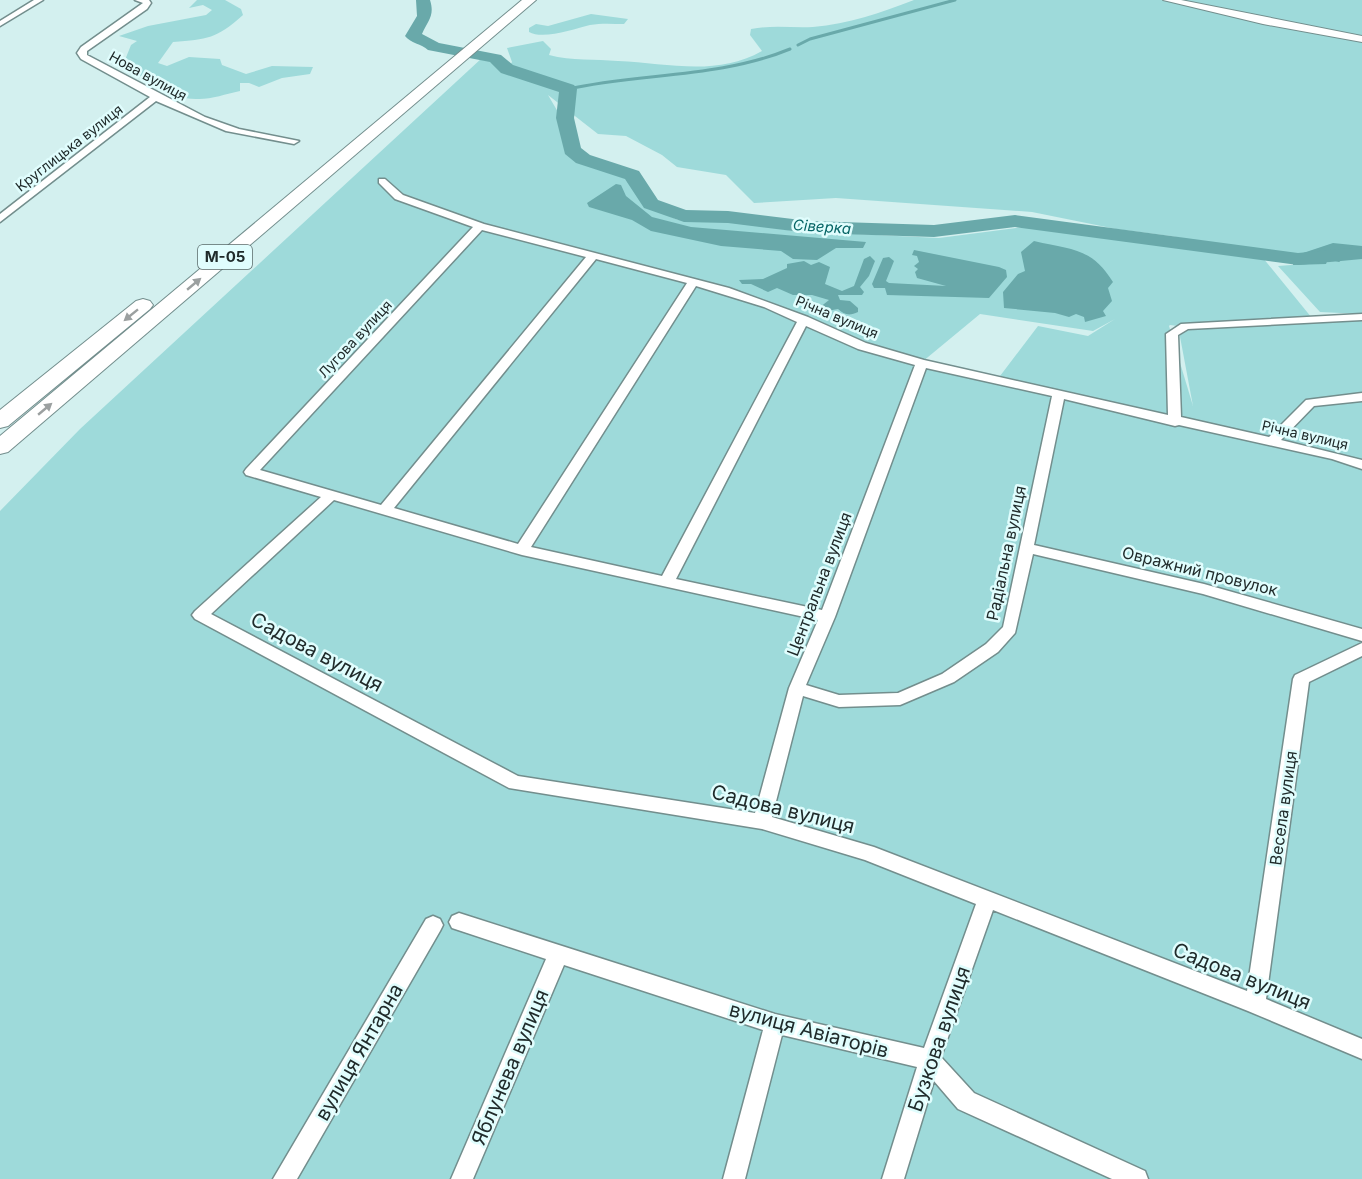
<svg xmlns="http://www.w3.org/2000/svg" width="1362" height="1179" font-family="Inter,sans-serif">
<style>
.green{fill:#9edada;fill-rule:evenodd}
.water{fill:#69a9aa}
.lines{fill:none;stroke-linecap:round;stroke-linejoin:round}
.stream{stroke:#69a9aa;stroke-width:3}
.river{fill:#69a9aa;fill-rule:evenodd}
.minor-casing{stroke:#738e8d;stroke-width:3}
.tertiary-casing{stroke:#738e8d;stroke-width:2}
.trunk-casing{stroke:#738e8d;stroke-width:2}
.minor{fill:#fff;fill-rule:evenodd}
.tertiary{fill:#fff;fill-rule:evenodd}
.trunk{fill:#fff;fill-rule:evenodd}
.oneway{fill:#9ba0a0}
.labels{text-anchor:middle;stroke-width:5;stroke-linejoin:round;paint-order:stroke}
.far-street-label{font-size:14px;fill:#202b2b;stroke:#e0fdfd}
.far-water-label{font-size:15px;font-style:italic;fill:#056465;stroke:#e0fdfd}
.shield{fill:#e0fdfd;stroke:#5a6a6a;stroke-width:1.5}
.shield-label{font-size:15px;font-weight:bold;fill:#202b2b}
.street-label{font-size:16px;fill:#202b2b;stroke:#e0fdfd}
.near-street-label{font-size:20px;fill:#202b2b;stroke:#e0fdfd}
</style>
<rect width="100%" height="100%" fill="#d3f0ef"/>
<!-- green -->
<path class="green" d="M197,0h28l16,9 2,6c-27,24 -35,24 -70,27l-15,21 9,3 22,-9 31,2 2,6 24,9 26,-8 41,1 -3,7 -28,4 -23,9 -10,-4h-9v8c-14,3 -28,8 -41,8 -26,2 -54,-21 -76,-34l8,-20 6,-4 -18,-5 29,-10 58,-11 6,-5 -9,-5 -14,3z
M914,0h448v253l-61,9 -130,-26 -55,-7 -84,-17 -196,-14 -82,5 -28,-28 -49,-8 -15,-12 -36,-19 -28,-2 -50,-39 10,17 7,35 12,13 47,17 23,29 31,14 65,2 50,9 146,7 85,-11 239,31 53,65 46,-5v861h-1362v-668l80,-82 402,-371h13l14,9 3,-5 -5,-14 36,-7 8,8 -2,6c23,6 46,4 69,6 49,2 98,16 144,-10l-12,-16 1,-6c21,-4 41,-1 62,-2 36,-3 67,-14 101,-27zM980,314l113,17 22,-12 -27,17 -50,-10 -41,54 -75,-18zM1170,325l8,1 15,80 -24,-80z
M591,14l37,5 -4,5c-11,0 -23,-1 -34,1 -16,4 -47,15 -61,7v-4l7,-4 12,2z
M1346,257h16v57l-42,-2 -42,-46 51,-4z"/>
<!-- water -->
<path class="water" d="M616,184l5,1 5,11 26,21 39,10 175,15 -3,6h-27l-19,12 -24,-1 -12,-8 -60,-5 -70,-15 -19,-11 -43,-13 -2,-4z
M1034,241c38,9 57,6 79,41l-5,6 4,13 -9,10 3,5 -21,6 -1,-5 -8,-3 -7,3 -14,-4 -51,-5 -1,-16 15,-18 7,-3 -4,-19z
M1333,243l29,3v11h-16l-7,5 -11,-3 -2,5 -33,1 1,-9z
M914,250l85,17 7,3 1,7 -18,21 -102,-3 -2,-7h-11l-2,-4 11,-26 6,-1 5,4 -8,20 3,2 57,3 -29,-8 -2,-6 3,-3 -4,-3 5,-4 -2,-6 -5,-1z
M870,256l5,5 -6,15 -9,11 4,5 -2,3h-24l2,5 10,1 8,7v4c-8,4 -14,3 -20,-3l-11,2 -8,-3 10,-8 -17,-5h-19l-16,-7 -9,4 -17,-8h-9l-3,-4 24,-1 24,-11v-4l17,-3 7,4 8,-3 11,5 -5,17 17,7 12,-5 10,-27z"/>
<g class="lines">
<!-- stream -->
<path class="stream" d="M798,45l12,-6 145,-39
M568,89c73,-16 152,-11 222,-40"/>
<!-- river -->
<path class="river" d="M416,0h14c5,16 -2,20 -8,34l17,9 62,12 12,10 61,20 3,4 -3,29 7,30 9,7 49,16 19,29 28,10 42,1 81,10 125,4 81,-10 283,38 64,-6v12l-64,6 -283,-38 -81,10 -125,-4 -81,-10 -44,-1 -40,-14 -19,-29 -49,-16 -11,-9 -9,-36 3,-26 -58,-19 -11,-11 -62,-12c-6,-6 -18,-7 -23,-14l12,-20z"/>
<defs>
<path id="minor" d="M34,0h9l-43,26v-5z
M135,0h14l2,3 -4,6 -60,42v4l118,62 34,12 60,12 -5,3 -68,-13 -70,-30 -156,121v-8l150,-117 -69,-38 -4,-6 4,-6 62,-44z
M379,179h6l18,16 81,29 245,64 79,29 58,26 58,17 244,55 -2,-81 15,-10 181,-10v6l-174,9 -10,6 3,82 88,20 37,-37 56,-7v8l-48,5 -33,34 81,20v9l-30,-10 -153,-34 -4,1 -111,-27 -30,146 170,39 158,45v12l-159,-47 -170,-40 -18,79 -17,19 -44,30 -54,23 -61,2 -36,-11 -31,121 102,30 373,144 46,-312 2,-4 67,-32v13l-53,26 -43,317 96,40v20l-114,-48 -255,-101 -52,147 33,36 171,78 3,8h-36l-154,-70 -24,-28 -30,98h-22l35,-112 -135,-32 -37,144h-22l40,-149 -199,-65 -91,214h-22l95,-220 -94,-31 -3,-6 3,-6 7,-3 316,101 149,34 52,-144 -111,-44 -103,-31 -253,-41 -314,-169 -3,-4 3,-4 126,-114 -75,-22 -2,-3 2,-3 227,-242 -78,-28 -16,-16zM482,230l104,27 -205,248 -121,-35zM596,259l91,24 -169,261 -124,-36zM696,286l68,21 33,15 -135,254 -131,-29zM806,326l52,23 57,16 -93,245 -146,-31zM926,368l126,28 -49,231 -17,17 -44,30 -44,19 -59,2 -33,-10 29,-68zM334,500l188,55 296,65 -29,68 -34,125 -237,-37 -307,-162z
M433,916l7,3 3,6 -3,6 -143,248h-24l153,-260z"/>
<path id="tertiary" d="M1163,0h18l181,36v6l-99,-18z"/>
<path id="trunk" d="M522,0h14l-528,452 -8,2v-18z
M143,299l7,2 3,4 -3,4 -142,117 -8,2v-18l136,-109z"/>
</defs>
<!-- minor casing -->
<use href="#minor" class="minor-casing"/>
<!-- tertiary casing -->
<use href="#tertiary" class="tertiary-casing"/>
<!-- trunk casing -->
<use href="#trunk" class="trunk-casing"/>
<!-- minor -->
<use href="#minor" class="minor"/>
<!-- tertiary -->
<use href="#tertiary" class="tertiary"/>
<!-- trunk -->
<use href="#trunk" class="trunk"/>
</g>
<!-- one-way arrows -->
<defs><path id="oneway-solid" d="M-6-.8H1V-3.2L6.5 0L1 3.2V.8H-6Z" transform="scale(1.5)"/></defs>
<g class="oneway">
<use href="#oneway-solid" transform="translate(194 284) rotate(-40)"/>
<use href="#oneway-solid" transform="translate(131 315) rotate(141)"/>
<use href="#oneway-solid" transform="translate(45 409) rotate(-40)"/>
</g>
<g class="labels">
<!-- far-street labels -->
<g class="far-street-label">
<text transform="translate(148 76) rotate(29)" y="5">Нова вулиця</text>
<text transform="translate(69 148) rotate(-38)" y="5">Круглицька вулиця</text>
<text transform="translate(837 317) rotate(23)" y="5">Річна вулиця</text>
<text transform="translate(355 339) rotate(-47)" y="5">Лугова вулиця</text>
<text transform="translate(1305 435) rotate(13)" y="5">Річна вулиця</text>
</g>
<!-- far-water labels -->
<g class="far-water-label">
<text transform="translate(822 227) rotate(4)" y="5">Сіверка</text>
</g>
<!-- shield labels -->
<rect class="shield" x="198" y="245" width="54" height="24" rx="4.5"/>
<g class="shield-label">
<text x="225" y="262">М-05</text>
</g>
<!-- street labels -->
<g class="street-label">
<text transform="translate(1006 553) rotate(-78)" y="6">Радіальна вулиця</text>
<text transform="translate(1200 571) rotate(14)" y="6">Овражний провулок</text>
<text transform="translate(819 584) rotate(-69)" y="6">Центральна вулиця</text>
<text transform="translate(1283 808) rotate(-82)" y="6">Весела вулиця</text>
</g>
<!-- near-street labels -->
<g class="near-street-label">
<text transform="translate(317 652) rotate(28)" y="7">Садова вулиця</text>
<text transform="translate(783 809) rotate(14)" y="7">Садова вулиця</text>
<text transform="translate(1242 976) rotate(22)" y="7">Садова вулиця</text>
<text transform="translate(809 1030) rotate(15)" y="7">вулиця Авіаторів</text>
<text transform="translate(939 1039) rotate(-71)" y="7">Бузкова вулиця</text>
<text transform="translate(359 1052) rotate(-60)" y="7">вулиця Янтарна</text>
<text transform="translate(510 1067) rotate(-67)" y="7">Яблунева вулиця</text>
</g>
</g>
</svg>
